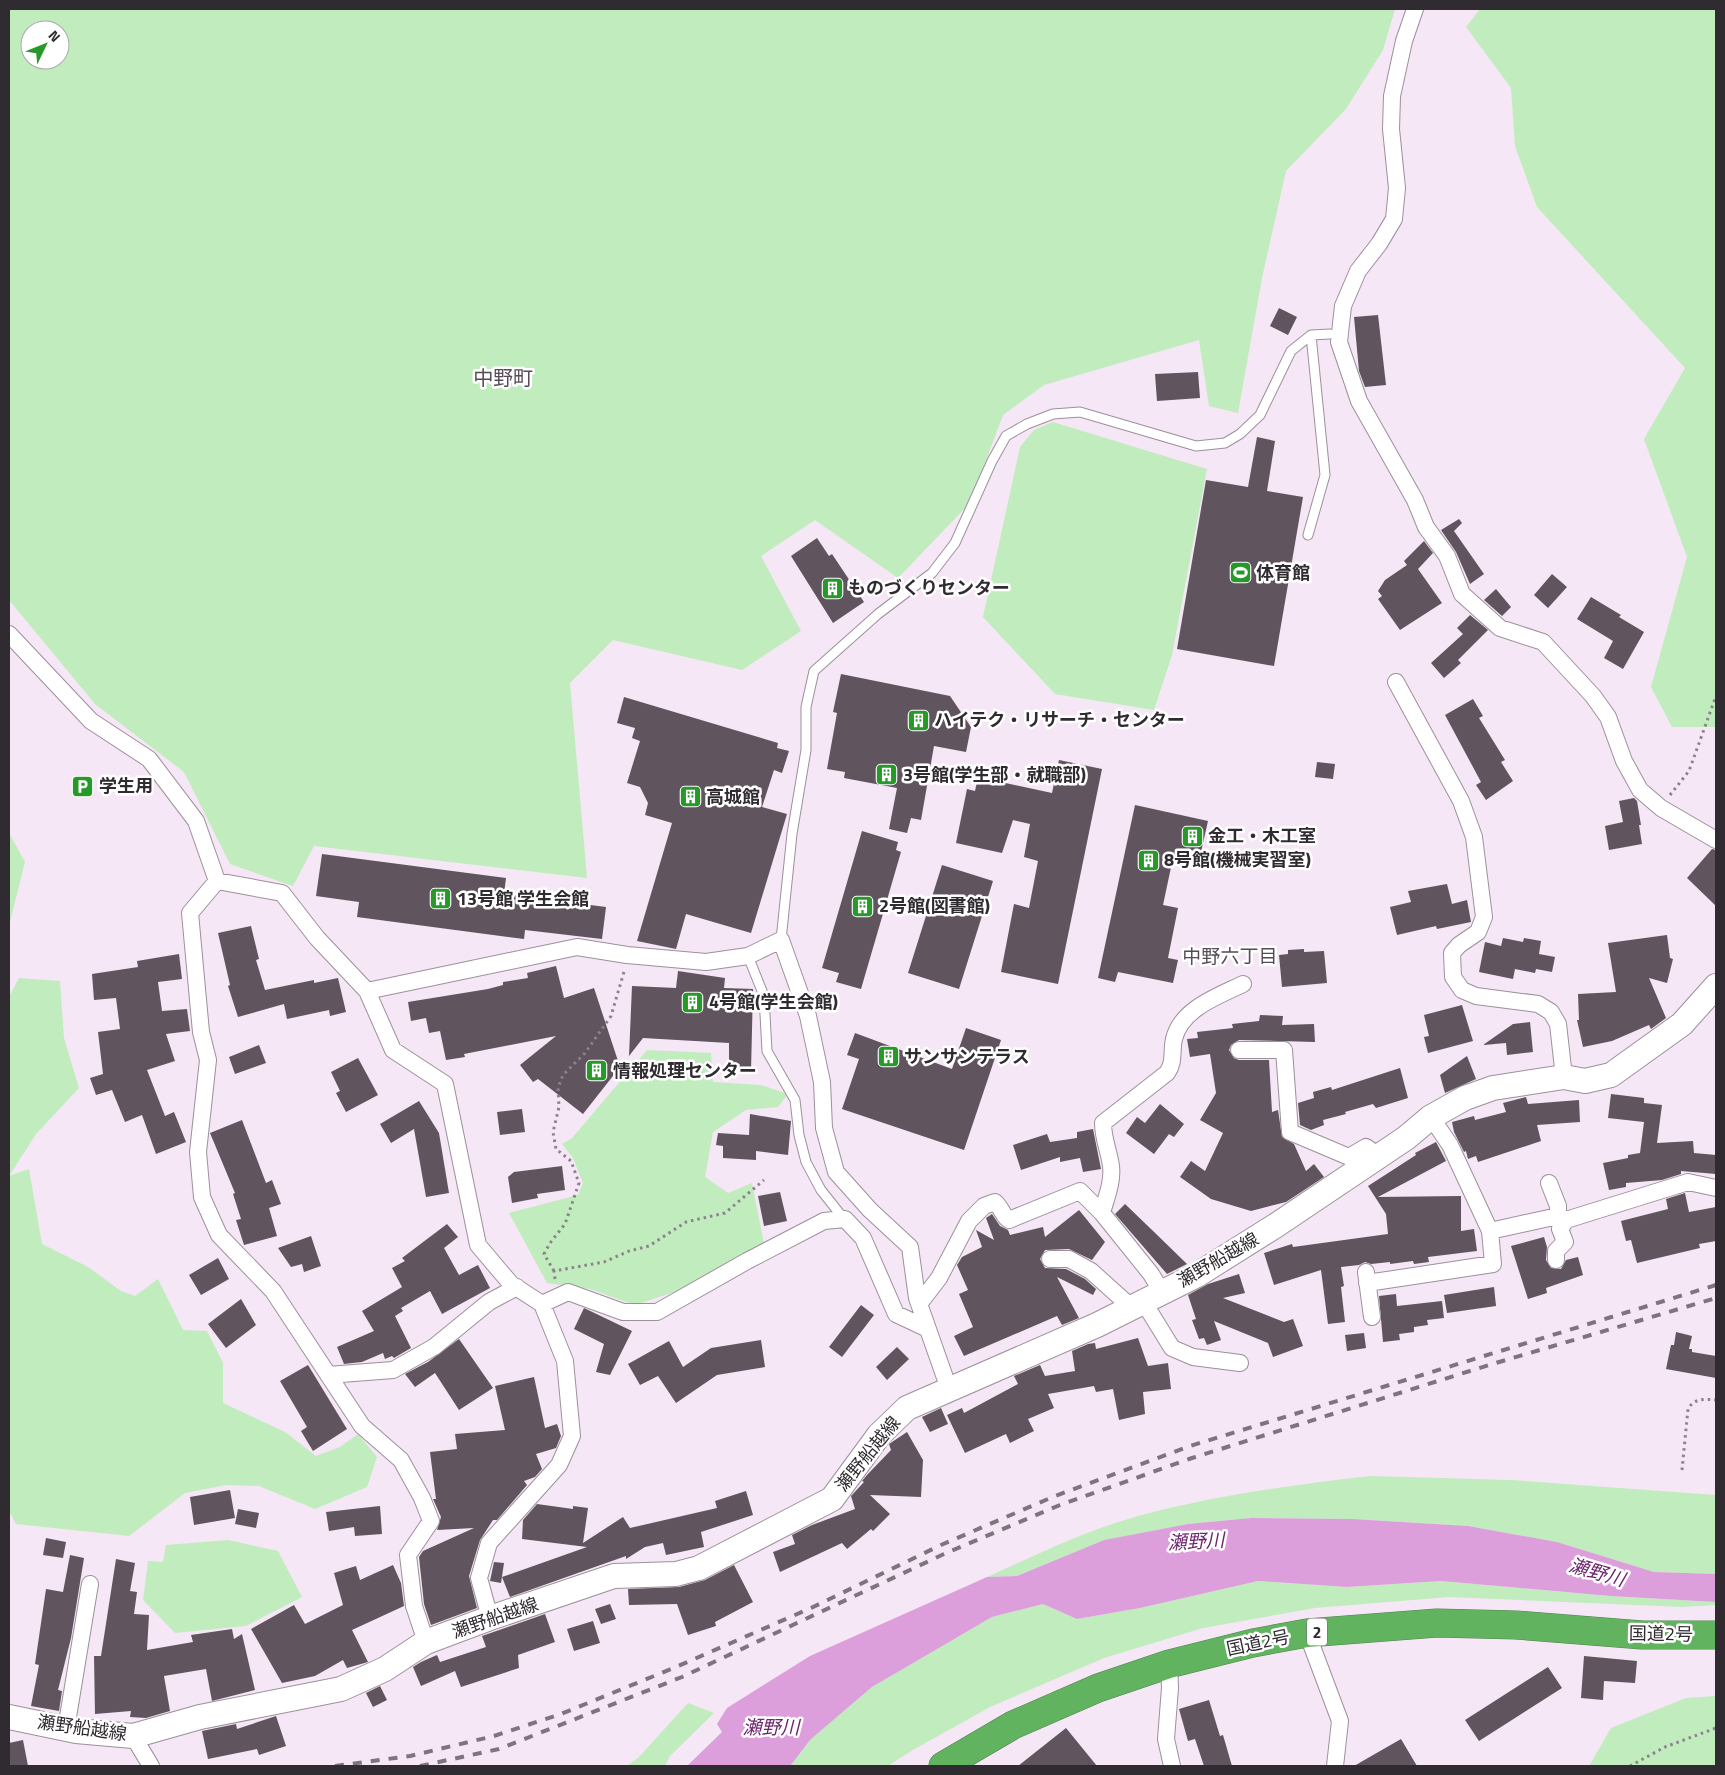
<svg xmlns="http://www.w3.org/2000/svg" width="1725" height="1775" font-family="'Titillium Web','Noto Sans JP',sans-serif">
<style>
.green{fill:#c1ecbe;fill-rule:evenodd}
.water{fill:#dc9fdc}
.building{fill:#60545f}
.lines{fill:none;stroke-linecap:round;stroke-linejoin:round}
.lane-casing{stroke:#9c909c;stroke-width:11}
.street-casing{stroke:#9c909c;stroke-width:18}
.secondary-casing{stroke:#9c909c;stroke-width:26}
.highway-casing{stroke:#50834f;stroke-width:29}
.path{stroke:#8b828b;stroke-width:3;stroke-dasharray:2.5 4;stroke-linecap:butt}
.lane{stroke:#fff;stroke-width:9}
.street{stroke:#fff;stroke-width:16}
.secondary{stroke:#fff;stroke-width:24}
.highway{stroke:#62b360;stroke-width:28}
.rail{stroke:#7d747d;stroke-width:4;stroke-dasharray:9 9;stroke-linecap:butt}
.labels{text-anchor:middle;stroke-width:5;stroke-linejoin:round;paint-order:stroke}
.shield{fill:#fff;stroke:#6e6b6e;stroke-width:1}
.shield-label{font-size:16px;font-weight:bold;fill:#302b30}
.poi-label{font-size:18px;font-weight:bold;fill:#302b30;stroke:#fff;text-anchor:start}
.street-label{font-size:18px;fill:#302b30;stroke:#fff}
.neighbourhood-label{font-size:19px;fill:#564b56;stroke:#fff}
.water-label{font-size:19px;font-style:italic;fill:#6d266f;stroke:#fff}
.quarter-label{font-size:20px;fill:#564b56;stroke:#fff}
</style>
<rect width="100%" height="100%" fill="#f5e7f5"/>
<!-- green -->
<path class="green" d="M9,9h1386l-12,41 -37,59 -60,62 -24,107 -24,135 -29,-7 -10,-66 -155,45 -41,30 -33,88 -72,75 -83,-58 -54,36 40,75 -59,39 -129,-30 -43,43 17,195 -273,-32 -21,40 -63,-22 -46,-92 -89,-68 -86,-104zM30,30h30v30h-30z
M1480,9h236v718h-44l-21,-40 36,-130 -43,-118 41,-71 -148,-161 -22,-61 -4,-58 -45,-61z
M1053,422l154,47 -35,186 -18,55 -99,-16 -72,-77 37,-170 14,-17z
M9,833l16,29 -16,64z
M19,978l41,3 4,57 15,50 -43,46 -27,42 20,-7 13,75 46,23 33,24 14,5 23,-17 25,51 24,1 16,32v40l62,29 31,24 24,-9 18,-13 19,23 -10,30 -52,22 -56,-23 -33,-1 -41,8 -56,43 -113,-12 -7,-13v-514z
M647,1050l64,3 2,29 48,3 27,9 -10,13 -32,3 -33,22 -8,45 23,16 24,-10 12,61 -90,48 -39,13 -45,-16 -43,-6 -38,-70 69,-18 5,-12 -10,-25 -11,-14 10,-6z
M1370,1476l141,4 205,15v79l-62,-2 -97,-30 -89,-16 -114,-7 -103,-1 -63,6 -84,16 -87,36 -30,1c51,-23 102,-48 155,-62 75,-20 151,-30 228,-39z
M228,1540l50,11 24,46 -56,29 -71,7 -32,-33 5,-39 15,1 3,-17z
M1258,1581l89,6 94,-6 169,15 106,6v3l-33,2 -234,-10 -134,11 -112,20 -99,30 -114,49 -79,44 -23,15h-98l21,-27 61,-52 120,-70 51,-13 34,15 63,-11z
M1716,1696v70h-127l22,-38 75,-30z
M688,1703l26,10 -44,43 -5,10h-38l12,-9z"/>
<!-- water -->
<path class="water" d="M1251,1518l102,1 115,7 89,16 97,30 62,2v28l-106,-6 -169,-15 -94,6 -89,-6 -118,27 -63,11 -34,-15 -51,13 -120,70 -61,52 -21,27h-103l35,-34 -5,-8 10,-16 83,-52 177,-79 30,-1 87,-36 84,-16z"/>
<!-- building -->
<path class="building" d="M1279,308l18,9 -9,18 -18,-9z
M1378,315l8,70 -21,2 -6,-16 -5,-54z
M1198,372l2,26 -43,3 -2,-27z
M1257,437l18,4 -8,50 36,6 -29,169 -97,-17 29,-169 42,7z
M1459,519l3,4 -8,8 30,43 -14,10 -14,-32 -15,-22z
M817,538l12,18 3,-2 32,48 -31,21 -42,-67z
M1424,541l9,12 -15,16 24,34 -42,27 -22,-31 4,-3 -4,-5 7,-11 22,-15 -3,-4z
M1552,574l15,13 -19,21 -14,-13z
M1496,589l15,18 -9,9 -18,-16z
M1591,597l30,18 -2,2 25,15 -21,37 -19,-11 9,-17 -36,-22z
M1470,615l18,15 -30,30 3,3 -17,15 -13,-15 32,-29 -6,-6z
M841,674l109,22 21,31 -5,25 -32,-6 -13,74 -10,-2 -4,15 -18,-4 8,-41 -53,-10 1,-6 -18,-3 10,-56 -4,-1z
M624,697l154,46 -1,5 12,3 -7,22 -8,-3 -12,37 25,7 -36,119 -65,-19 -10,35 -39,-8 35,-118 -27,-8 3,-12 -8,-16 -13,-4 13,-42 -8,-3 3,-10 -18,-5z
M1473,699l10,17 -4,2 26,42 -4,2 12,19 -27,19 -10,-15 5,-3 -36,-67z
M1059,760l43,9 -44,215 -57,-12 13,-68 15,4 9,-47 -14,-4 6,-33 -17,-4 -11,33 -46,-10 11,-54 8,2 3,-14 74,16z
M1317,762l18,2 -2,15 -18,-2z
M1634,798l3,3 4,24h-2l3,19 -33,6 -4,-24 18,-4 -4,-21z
M1135,805l73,16 -7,31 -11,-2 -2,11 -15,-3 -10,47 15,3 -10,50 10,2 -5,23 -55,-11 -3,10 -17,-4z
M862,831l36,11 -2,8 5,2 -40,137 -25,-7 3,-9 -17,-5z
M1712,849l4,1v56l-29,-28z
M322,854l184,24 -2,16 102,13 -4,32 -77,-9 -1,9 -167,-22 2,-15 -43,-6z
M942,865l51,16 -34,108 -51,-16z
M1447,884l5,20 15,-4 4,22 -34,7 -1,-3 -39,9 -7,-28 21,-5 -3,-11z
M251,926l8,33 -3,1 9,30 49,-10v3l24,-5 8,34 -16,4 -1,-6 -42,9 -3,-15 -46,13 -10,-31 2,-1 -12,-52z
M1667,935l3,23 3,1 -6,24 -18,-5 17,40 -15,11 -2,-4 -37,16 -29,6 -6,-27h2l-1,-26 38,-2 -8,-49z
M1503,938l20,4 1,-4 17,3 -2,13 16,3 -3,15 -16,-3 -1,4 -20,-4 -2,10 -34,-7 6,-30 16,4z
M1304,949v3l20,-1 3,32 -45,4 -3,-32 9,-1v-4z
M179,954l3,25 -24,3 4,29 25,-2 3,22 -24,3 9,27 -28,9 18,46 9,-4 12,30 -30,12 -14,-39 -17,7 -13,-32 -16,5 -6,-17 13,-4 -5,-42 22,-3 -4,-31 -22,2 -2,-26 46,-7 -1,-6z
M556,966l8,32 30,-10 26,79 -37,47 -45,-35 -5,3 -13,-17 36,-29 -92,18 1,3 -19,3 -6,-29 -11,2 -3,-15 -15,3 -3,-19 80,-13 15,-4v-3l25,-4 -1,-5z
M678,971l47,7 -1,10 29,1 -2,82 -22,-1v-27l-86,-5 -14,18 3,-70 44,2z
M1462,1005l11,36 -45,12 -4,-16 5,-1 -5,-21z
M1260,1015l23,1 -1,9 32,-1 1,18 -76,-2 -8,5 -2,5 5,8 5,2h30l3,52 6,-2 4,27 12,7 12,27 8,-7 10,13 -38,25 -35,9 -40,-12 -31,-22 11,-16 14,10 18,-38 -23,-13 16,-27 -6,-39 -20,3 -3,-18 11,-1 -1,-6 36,-4 -1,-4 27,-3z
M1530,1022l3,30 -26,3 -1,-12 -23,2 30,-21z
M966,1028l35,12 -37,110 -122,-41 17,-50 -12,-4 8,-22 97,36z
M259,1045l7,18 -31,11 -6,-17z
M1467,1056l9,23 -31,14 -5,-18z
M358,1058l20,37 -32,17 -10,-19 4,-2 -9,-19z
M1400,1068l8,30 -32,10 -3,-4 -28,8 1,2 -23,6 1,5 -13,5 -11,-5 -2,-22 16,-5 -1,-6 18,-5 1,3z
M1611,1094l33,4v5l18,2 -5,38 36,-2 1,12 22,2v19l-35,-3v3l-19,6 -36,3v4l-17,3 -6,-27 25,-5v-3l12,-2 4,-31 -36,-4z
M1526,1097l2,7 51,-4 1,22 -43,3 4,16 -63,21 -2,-6 -8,3 -2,-8 -2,1 -10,-20 -2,-10 22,-6 1,4 31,-8 -3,-9z
M419,1101l20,32 10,60 -23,4 -12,-68 -23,14 -11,-19z
M1160,1104l24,20 -10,13 -5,-3 -15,20 -28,-21 11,-16 8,6z
M522,1109l3,23 -25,3 -3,-23z
M750,1114l41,7 -3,34 -32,-4v9l-33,-2v-12l-7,-1 2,-12 31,2z
M242,1120l24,63 6,-3 9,24 -12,4 8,28 -33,9 -8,-25 5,-1 -8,-25 2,-1 -25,-60z
M1093,1129l8,40 -18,3 -3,-14 -20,4v-5l-39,13 -8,-25 34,-11 3,8 27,-4v-6z
M1436,1142l10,19 -68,36 83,-1v35l13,-2 3,22 -49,6 1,5 -15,2 -1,-3 -23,3v-2l-19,2 -6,-2 -6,3 -18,2 3,19 -3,1 4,35 -17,2 -7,-54 -47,15 -10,-32 28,-9 1,3 95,-13 -2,-20 -18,-28 48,-31 -1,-2z
M562,1166l3,24 -28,4 1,4 -26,5 -4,-26 6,-5z
M780,1192l7,29 -23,5 -6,-30z
M1685,1193l4,19 27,-5v34l-17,3 1,4 -63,15 -6,-23 -5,1 -5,-20 47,-12 -2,-10z
M1125,1204l26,25 36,35 -20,10 -52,-60z
M1079,1210l26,32 -13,18 -23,-11 -24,1 -5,9 5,9 21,1 19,10 11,10 -3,6 -36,-18 22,41 -17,7 -5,-9 -93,40 -10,-20 19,-9 -14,-33 9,-4 -11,-25 5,-8 20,-10 -6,-17 18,10 -8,-22 6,-4 8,12 8,4 2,5 33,-8 2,10z
M447,1224l11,13 -14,11 15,27 19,-10 12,23 -48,26 -12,-23 -29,17 2,3 -8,5 16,32 -17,10 -2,-2 -7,3 -2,-6 -21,9 -18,2 -7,-17 37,-16 -12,-20 40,-24 -10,-19 13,-7 -3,-3z
M311,1236l10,30 -17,6 -2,-8 -11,3 -13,-19z
M1544,1237l3,10 -1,13 5,8 10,1 5,-9 12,-3 5,18 -37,13 1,5 -19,6 -17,-53z
M218,1258l11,21 -28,16 -12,-20z
M1239,1274l6,19 -22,5 61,24 9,-3 10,27 -30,11 -5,-14 -54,-22 7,19 -14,5 -3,-7 -5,1 -7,-19 4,-1 -8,-24 20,-11z
M1494,1287l2,19 -49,7 -3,-18z
M1396,1294l1,12 45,-5 2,17 -17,2 1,5 -14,2v5l-15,2 1,6 -17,2 -4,-46z
M241,1299l15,26 -30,23 -18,-24z
M861,1305l13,10 -32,42 -13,-10z
M584,1308l48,23 -22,44 -14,-3 8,-28 -30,-15z
M1676,1332l16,4 -3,13h3v3l24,4v22l-50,-9 5,-24h3z
M1364,1333l2,15 -19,3 -2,-16z
M1138,1338l10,28 20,-3 3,26 -28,3 2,22 -26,6 -6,-31 -17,3 -2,-6 -46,8 6,14 -26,11 6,12 -24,12 -4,-9 -41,19 -18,-38 15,-7 2,5 54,-29 -4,-8 26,-11 5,11 30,-5 -3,-20 16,-7 7,-1 1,6z
M459,1339l34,49 -34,22 -24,-37 -20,14 -10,-13 23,-12 4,6 -4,-6z
M761,1340l4,27 -48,8 -41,28 -18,-27 -18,9 -12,-21 41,-23 14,26 28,-19z
M897,1347l12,12 -22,21 -11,-13z
M308,1365l39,64 -34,22 -12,-20 6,-4 -27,-46z
M534,1377l11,51 12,-4 4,12 -5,12 -20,6 6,15 -7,8 -11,4 3,4 -30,35h-4l-13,20 -11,36 8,32 -46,17 -7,-21 -5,-47 4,-6 51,-23 -37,2 4,-13 -8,-18h3l-6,-47 27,-3 -2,-15 50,-4 -10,-44z
M941,1408l7,16 -18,8 -8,-15z
M907,1432l16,28 -2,37 -51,-2 20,19 -17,17 -2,-2 -24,20 -5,-6 -62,29 -7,-20 22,-8 -3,-9 20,-10 43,-16 -4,-13 13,-14 -2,-1 5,-6 24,-25 -2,-6z
M230,1490l5,28 -41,7 -4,-28z
M746,1491l7,24 -52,17 3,15 -38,8 -3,-12 -18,4 -19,12v-3l-116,41 -8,-20 85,-30 -65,-8 1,-19 14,-16 36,5v-3l15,2 -5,35 40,-26 7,11 87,-20 -2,-7z
M380,1506l2,28 -27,2 -1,-9 -25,4 -3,-19z
M238,1509l21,4 -3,15 -21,-4z
M46,1538l20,4 -3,16 -20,-3z
M70,1555l14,3 -13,80 -13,52 4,1 -3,20 -28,-5 8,-41 -4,-1 11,-75 17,3z
M116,1559l19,4 -5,28 7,1 -3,22 15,1 -2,35 46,-8 -2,-7 41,-6 2,10 8,-5 13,56 -43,11 -6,-32 -42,7 6,35 -24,7 -16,-1 1,-6 -36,3 -1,-58h7z
M494,1562l10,1 -3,20 -11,-2z
M393,1565l8,18 3,23 -52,24 16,32 -21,6 -4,-8 -28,16 -33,7 -31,-54 43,-24 11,19 38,-19 -9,-32 22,-7 4,14z
M734,1565l19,37 -38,20 1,4 -28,9 -11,-31 -48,1 -1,-16 51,-2 26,-7z
M610,1604l6,15 -15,5 -6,-15z
M545,1614l10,28 -37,13 1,13 -58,19 -6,-16 -34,15 -8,-19 8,-5 16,-7 3,7 46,-15 -4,-11z
M593,1621l7,22 -26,8 -7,-22z
M1584,1656l53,5 -2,22 -31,-2 -1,19 -22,-2z
M1548,1667l14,21 -83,53 -14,-21z
M380,1686l7,14 -14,7 -7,-14z
M1209,1700l11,36 3,-1 9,31h-28l-9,-27 -7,2 -9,-32z
M276,1716l10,30 -27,9 -2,-6 -49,10 -6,-28 34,-7 1,5z
M1066,1728l31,38h-79z
M1401,1739l16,27h-63z
M23,1740l5,26h-19v-23z"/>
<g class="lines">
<defs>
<path id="lane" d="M1311,335l19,-1
M781,940l11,-106 14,-84v-43l8,-36 64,-57 54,-41 23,-30 37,-82 14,-25 21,-12 26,-10 27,-2 116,34 29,-3 15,-9 20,-19 31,-64 20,-16 14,140 -17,60
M748,956l16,40 3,55 28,49 4,35 7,27 15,28 23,29"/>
<path id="street" d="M1415,9l-11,32 -12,55 -1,33 6,59 -3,31 -15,25 -21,27 -15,35 -4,36 20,59 56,99 11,27 21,29 15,38 38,34 43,14 50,54 15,21 16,44 16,29 21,18 55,32
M9,634l82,87 58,38 47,62 21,60 65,12 35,45 50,53 26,59 52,34 33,161 33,39 31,20 23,57 7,75 -13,29 -70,78 -10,35 11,40
M1396,682l65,119 13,36 10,80 -6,15 -19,13 -7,8 1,24 9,13 14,6 62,8 13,8 7,12 6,53
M217,881l-27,32 11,119 7,28 -10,92 4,45 17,38 54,56 89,135 39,34 21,38 9,23 -23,34 6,51 12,36
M367,991l210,-44 50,8 79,7 42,-6 33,-16 27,76 14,66 2,46 12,44 34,38 40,37 7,51 32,91
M1239,1050h45l6,82 59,25 17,-10 13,9
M1549,1183l9,23v10
M1490,1231l68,-15 8,4 122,-38 28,6
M1050,1259h19l22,12 40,36
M1556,1260v-9l9,-9 -5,-13 6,-9
M1366,1272l6,45
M1367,1283l126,-19 -3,-33 -40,-86 -19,-28
M1162,1292l-11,-18 -49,-61c4,-15 11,-31 9,-47 -2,-15 -8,-27 -8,-43l64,-50c8,-11 4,-21 7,-34 7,-30 44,-43 69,-55
M1143,1301l29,47 21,9 47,6
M542,1304l26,-12 55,20h34l90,-51 77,-40 21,-2 18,19 33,76 32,15
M919,1304l20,-26 30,-57 15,-15 11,-4c7,6 8,15 14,18l71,-29 22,22
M328,1375l65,-5 41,-23 55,-45 28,-15
M1307,1633l33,88 -5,45
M1169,1664l1,24 -4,51 6,27
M66,1729l24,-145
M133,1736l18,30"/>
<path id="secondary" d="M9,1717l67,14 57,5 67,-19 141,-28 44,-20 41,-27 64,-24 124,-42 62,-2 23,-6 133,-69 47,-64 28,-27 190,-83 100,-50 78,-49 131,-88 25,-21 34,-19 28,-10 71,-11 21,4 26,-6 71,-51 34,-38"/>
<path id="highway" d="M943,1766l70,-41 85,-37 71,-24 84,-21 54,-10 130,-10 79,2 126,10h74"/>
</defs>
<!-- lane casing -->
<use href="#lane" class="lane-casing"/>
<!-- street casing -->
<use href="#street" class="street-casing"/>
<!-- secondary casing -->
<use href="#secondary" class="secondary-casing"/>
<!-- highway casing -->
<use href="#highway" class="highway-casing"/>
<!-- path -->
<path class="path" d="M1670,795l19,-24 27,-75
M554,1271l-10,-17 6,-11 15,-19 14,-41 -8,-22 -15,-12 -3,-17 6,-25 -1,-19 5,-13 22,-22 26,-37 13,-44
M555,1279l-1,-8 50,-9 25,-11 20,-5 37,-24 39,-9 39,-33
M1682,1470l6,-61c6,-11 17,-10 28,-9
M1630,1766l35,-19 51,-19"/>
<!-- lane -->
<use href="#lane" class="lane"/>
<!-- street -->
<use href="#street" class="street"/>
<!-- secondary -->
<use href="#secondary" class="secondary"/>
<!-- highway -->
<use href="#highway" class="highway"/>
<!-- rail -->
<path class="rail" d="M335,1766l75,-10 84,-20 67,-22 115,-47 135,-59 130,-63 114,-49 135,-50 526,-161
M420,1766l79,-17 183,-72 262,-123 116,-49 132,-47 297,-93 227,-67"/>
</g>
<!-- icons -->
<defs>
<symbol id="stadium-square" viewBox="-11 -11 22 22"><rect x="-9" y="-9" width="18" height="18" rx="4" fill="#269929" stroke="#fff"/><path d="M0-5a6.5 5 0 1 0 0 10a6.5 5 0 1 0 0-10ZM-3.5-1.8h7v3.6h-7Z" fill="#fff"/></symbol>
<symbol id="building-square" viewBox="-11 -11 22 22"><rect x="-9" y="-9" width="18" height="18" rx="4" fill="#269929" stroke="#fff"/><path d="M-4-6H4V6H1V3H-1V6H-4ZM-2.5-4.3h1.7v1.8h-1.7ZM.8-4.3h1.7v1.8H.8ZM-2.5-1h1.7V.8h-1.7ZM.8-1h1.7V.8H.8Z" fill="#fff"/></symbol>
<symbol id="parking-square" viewBox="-11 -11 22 22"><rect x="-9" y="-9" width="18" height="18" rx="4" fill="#269929" stroke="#fff"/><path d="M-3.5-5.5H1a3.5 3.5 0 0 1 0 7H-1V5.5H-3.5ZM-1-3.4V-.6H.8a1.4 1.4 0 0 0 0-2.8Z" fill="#fff"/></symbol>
</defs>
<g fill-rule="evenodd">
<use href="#stadium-square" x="1228" y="560" width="25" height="25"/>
<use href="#building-square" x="820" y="576" width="25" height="25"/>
<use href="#building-square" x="906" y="708" width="25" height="25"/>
<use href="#building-square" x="874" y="762" width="25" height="25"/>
<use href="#parking-square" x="70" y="774" width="25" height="25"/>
<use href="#building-square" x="678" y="784" width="25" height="25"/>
<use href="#building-square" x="1180" y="824" width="25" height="25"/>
<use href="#building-square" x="1136" y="848" width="25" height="25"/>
<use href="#building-square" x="428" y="886" width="25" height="25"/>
<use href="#building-square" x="850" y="894" width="25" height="25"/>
<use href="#building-square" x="680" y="990" width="25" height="25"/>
<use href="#building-square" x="876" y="1044" width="25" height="25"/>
<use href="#building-square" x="584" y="1058" width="25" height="25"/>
</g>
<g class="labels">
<!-- shield labels -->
<rect class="shield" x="1307" y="1618.5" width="20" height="27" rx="4"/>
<g class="shield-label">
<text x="1317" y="1638">2</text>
</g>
<!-- poi labels -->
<g class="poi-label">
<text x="1256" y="579">体育館</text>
<text x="848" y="594">ものづくりセンター</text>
<text x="934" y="726">ハイテク・リサーチ・センター</text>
<text x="903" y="781">3号館(学生部・就職部)</text>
<text x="99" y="792">学生用</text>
<text x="706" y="803">高城館</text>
<text x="1208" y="842">金工・木工室</text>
<text x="1164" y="866">8号館(機械実習室)</text>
<text x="457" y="905">13号館 学生会館</text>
<text x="879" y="912">2号館(図書館)</text>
<text x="709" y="1008">4号館(学生会館)</text>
<text x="904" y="1063">サンサンテラス</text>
<text x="613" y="1077">情報処理センター</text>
</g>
<!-- street labels -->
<g class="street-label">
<text transform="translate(1218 1260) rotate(-30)" y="6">瀬野船越線</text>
<text transform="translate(868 1454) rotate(-51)" y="6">瀬野船越線</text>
<text transform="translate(495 1618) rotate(-19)" y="6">瀬野船越線</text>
<text transform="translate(1661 1634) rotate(1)" y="6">国道2号</text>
<text transform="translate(1258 1643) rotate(-12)" y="6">国道2号</text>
<text transform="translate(82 1728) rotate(8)" y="6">瀬野船越線</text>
</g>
<!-- neighbourhood labels -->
<g class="neighbourhood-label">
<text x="1230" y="963">中野六丁目</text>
</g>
<!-- water labels -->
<g class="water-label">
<text transform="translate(1196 1541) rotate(-3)" y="7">瀬野川</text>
<text transform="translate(1597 1572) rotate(16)" y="7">瀬野川</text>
<text x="771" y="1734">瀬野川</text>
</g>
<!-- quarter labels -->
<g class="quarter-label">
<text x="503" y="385">中野町</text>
</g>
</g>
<!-- border -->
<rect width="1725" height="1775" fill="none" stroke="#302b30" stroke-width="20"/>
<!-- north arrow -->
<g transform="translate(45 45) rotate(47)"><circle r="24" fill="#ffffff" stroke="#acaaac"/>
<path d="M0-4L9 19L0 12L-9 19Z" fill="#269929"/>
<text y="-8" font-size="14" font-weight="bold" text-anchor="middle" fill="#302b30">N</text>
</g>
</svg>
